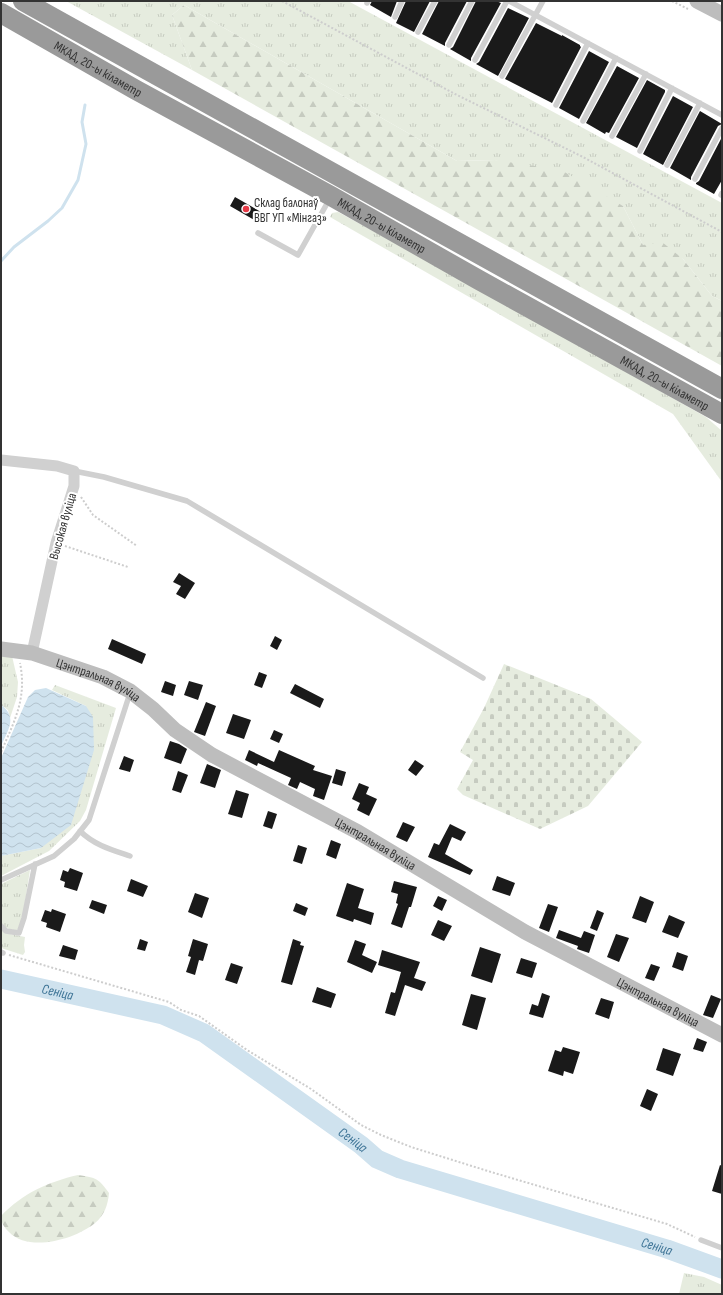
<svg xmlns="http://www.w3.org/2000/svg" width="723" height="1295" font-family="'Sofia Sans Condensed',sans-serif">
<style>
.grass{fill:url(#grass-tufts)}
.forest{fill:url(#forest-firs)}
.cemetery{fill:url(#cemetery-stones)}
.water{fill:url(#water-waves)}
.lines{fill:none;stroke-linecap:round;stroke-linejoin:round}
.stream{stroke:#cfe2ee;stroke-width:3}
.river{stroke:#cfe2ee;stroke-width:19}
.building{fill:#1a1a1a}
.path{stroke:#cdcdcd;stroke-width:2;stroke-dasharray:2 2;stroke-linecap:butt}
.lane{stroke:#d0d0d0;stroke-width:5.5}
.street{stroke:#d0d0d0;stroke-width:11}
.secondary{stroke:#bdbdbd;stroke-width:15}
.highway{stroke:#9a9a9a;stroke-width:20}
.poi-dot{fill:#e63946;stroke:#fff;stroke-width:1.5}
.labels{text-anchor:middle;stroke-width:4;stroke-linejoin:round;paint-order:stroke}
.street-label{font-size:13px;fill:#333;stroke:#fff}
.poi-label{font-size:13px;fill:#333;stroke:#fff;text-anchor:start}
.water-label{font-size:14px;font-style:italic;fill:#3f7597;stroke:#fff}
</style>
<defs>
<pattern id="grass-tufts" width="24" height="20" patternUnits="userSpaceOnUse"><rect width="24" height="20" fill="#e6ecdf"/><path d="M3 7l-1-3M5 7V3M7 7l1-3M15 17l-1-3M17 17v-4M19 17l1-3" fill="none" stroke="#c6cbc0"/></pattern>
<pattern id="forest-firs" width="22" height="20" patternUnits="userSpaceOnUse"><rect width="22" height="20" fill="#e6ecdf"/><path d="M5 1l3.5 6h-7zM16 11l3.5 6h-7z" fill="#c6cbc0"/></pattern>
<pattern id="cemetery-stones" width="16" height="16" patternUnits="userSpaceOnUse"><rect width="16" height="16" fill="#e6ecdf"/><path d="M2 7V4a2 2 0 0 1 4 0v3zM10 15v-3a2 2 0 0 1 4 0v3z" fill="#c6cbc0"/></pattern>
<pattern id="water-waves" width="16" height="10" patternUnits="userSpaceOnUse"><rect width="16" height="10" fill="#cfe2ee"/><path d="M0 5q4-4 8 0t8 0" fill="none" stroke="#b2c2cd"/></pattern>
</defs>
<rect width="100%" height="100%" fill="#fff"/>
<!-- grass -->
<path class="grass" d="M66,1h282l374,202v98l-10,-5 -29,-37 -40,-14 -20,-39 -128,-46 -38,1 -273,-156 -12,10 20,55z
M338,212l129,70 239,135 16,14v51l-49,-68 -343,-197 2,-4z
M1,654l11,2 6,26 -1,15 -7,21 -2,-8 -7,-5z
M55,685l61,23 -30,102 -6,11 -31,30 -48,25v-20l40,-8 45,-142 -34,-16z
M30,870l-7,46 -6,15 -11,-3 -5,-5v-39z
M1,929l4,4 20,4 -1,8 1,7 -2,3 -22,-7z
M684,1273l20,4 18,8v9h-43z"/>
<!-- forest -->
<path class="forest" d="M184,5l273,156 38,-1 66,10 62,36 20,39 19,-3 21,17 29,37 10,5v65l-530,-296 -20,-55z
M78,1175c19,3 20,3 31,18 -1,12 -5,23 -14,30 -19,16 -66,30 -86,9 -5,-5 -8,-9 -8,-16 22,-23 47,-34 77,-41z"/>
<!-- cemetery -->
<path class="cemetery" d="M504,664l87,35 51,43 -54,64 -48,23 -77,-34 -6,-6 16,-29 -13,-8 24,-44z"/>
<!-- water -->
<path class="water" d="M46,688l40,18 7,11 1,33 -23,75 -30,23 -40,8v-98l27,-61 7,-7z
M1,705c17,12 7,25 0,41z"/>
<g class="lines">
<!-- stream -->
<path class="stream" d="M1,261l13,-14 34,-26 14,-13 16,-28 8,-36 -4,-22 3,-17"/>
<!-- river -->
<path class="river" id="s1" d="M1,979l162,36 41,18 157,112 16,14 23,10 267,80 55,20"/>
</g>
<!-- building -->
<path class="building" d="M372,1h25l-6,16 -21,-12z
M406,1h24l-16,31 -18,-9z
M439,1h28l-22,42v3l-23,-12z
M476,1h20l5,2 -30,55v3l-21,-12 3,-2z
M508,8l21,10 -31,58 -22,-12 3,-2z
M536,23l26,13v-1l18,10v1l1,1 -29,56 -47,-24z
M589,51l20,11 -30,57 -20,-11z
M617,66l22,12 -30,55 -3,-1 -1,2 -19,-11z
M647,80l18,10v2l-28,56 -21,-11z
M673,96l20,11 -30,58 -20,-11z
M700,111l22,13 -4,2 -27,51v3l-21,-12z
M722,137v43l-8,14 -18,-10v-1l3,-2z
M235,197l26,15 -5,9 -26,-15z
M179,573l16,10 -10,16 -9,-5 5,-8 -8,-4z
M275,636l7,4 -5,10 -7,-4z
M112,639l34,15 -4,10 -34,-15z
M259,672l8,3 -5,13 -8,-3z
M165,681l11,4 -3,11 -12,-4z
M189,681l14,4 -5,15 -14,-5z
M295,684l29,15 -4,9 -30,-15z
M206,702l10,4 -11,30 -11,-4z
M233,714l18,6 -7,19 -18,-6z
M274,730l9,4 -4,9 -9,-4z
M170,741l9,3 8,5 -6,15 -17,-6z
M249,750l25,12 5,-12 36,16 -2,4 19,6 -8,24 -11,-4 2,-7 -15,-7 -3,7 -9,-4 3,-7 -33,-15 -1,3 -12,-6z
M124,756l10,4 -4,12 -11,-3z
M415,760l9,6 -8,10 -8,-6z
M207,764l14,6 -6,18 -15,-5z
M336,769l10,3 -4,14 -10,-3z
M178,771l10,4 -7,18 -9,-3z
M359,783l10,4 -3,7 11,5 -8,17 -12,-6 3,-7 -8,-4z
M236,790l13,4 -7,24 -14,-4z
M268,811l9,3 -5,15 -9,-3z
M403,822l12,5 -8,15 -11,-5z
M450,824l16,8 -5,9 -9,-4 -7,17 28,16 -3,5 -42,-18 6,-14 5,2z
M331,840l10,4 -5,15 -10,-4z
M298,845l9,3 -5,16 -9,-3z
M70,868l13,5 -6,18 -13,-4 1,-5 -5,-2 3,-10 5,2z
M497,876l18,7 -5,13 -18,-6z
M131,879l17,7 -5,11 -16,-6z
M394,881l23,6 -6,20h-2l-7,21 -11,-4 7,-20 -2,-1 2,-9 -7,-2z
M347,883l17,6 -6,19 16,5 -3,12 -17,-6 -1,3 -17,-6z
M195,893l14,5 -7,20 -14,-6z
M438,896l9,4 -5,11 -9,-5z
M640,896l14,6 -8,21 -14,-5z
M92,900l15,5 -3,9 -15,-6z
M296,903l12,5 -3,8 -12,-5z
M548,904l10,3 -9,25 -10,-4z
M52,909l14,5 -6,18 -14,-5 1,-4 -6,-2 4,-11 6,2z
M597,910l7,3 -7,18 -7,-3z
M669,915l16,7 -7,16 -16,-6z
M438,920l14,6 -8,15 -13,-6z
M559,930l22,8 3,-7 11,4 -6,18 -12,-4 1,-3 -22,-8z
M616,934l13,4 -10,24 -12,-5z
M140,939l8,3 -3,9 -8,-2z
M193,939l15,5 -5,17 -4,-1 -4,15 -9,-3 5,-15 -3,-1z
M293,939l8,3 -1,3 4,1 -12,39 -11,-3z
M355,940l11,4 -4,11 15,7 -5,11 -25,-11z
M63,945l15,5 -3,10 -16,-4z
M480,947l21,7 -9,29 -21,-7z
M382,950l38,12 -6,16 12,4 -4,9 -17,-6 -10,31 -10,-3 6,-21 4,1 6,-21 -23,-7z
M677,952l11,4 -5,15 -11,-4z
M521,958l16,5 -5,15 -16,-5z
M231,963l12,4 -6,17 -12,-4z
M651,964l9,3 -6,14 -9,-3z
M317,987l19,7 -5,14 -19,-6z
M542,993l8,3 -7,22 -14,-4 3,-10 6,2z
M471,994l15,4 -9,32 -15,-5z
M711,995l10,4 -8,19 -10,-3z
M601,998l13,4 -5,17 -14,-5z
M697,1038l10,4 -4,10 -10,-3z
M563,1047l17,5 -7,22 -9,-3 -1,5 -15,-5 7,-21 6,2z
M663,1048l18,6 -8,22 -17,-6z
M647,1089l11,5 -7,17 -11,-5z
M720,1165l2,1v28l-10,-3z"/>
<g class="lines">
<!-- path -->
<path class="path" d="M282,1l173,93 126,62 141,76
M672,1l16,8
M81,497l12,18 44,31
M65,546l63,21
M1,752c14,-32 26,-54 19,-89
M9,955l160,47 12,8 18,6 48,34 64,39 50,36 20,10 30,12 80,25 176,52 28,13"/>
<!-- lane -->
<path class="lane" d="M509,1l213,114
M367,3l1,-2
M395,17l7,-16
M418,32l17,-31
M449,45l23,-44
M475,60l32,-59
M502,76l41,-75
M556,105l32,-62
M583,121l33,-63
M612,136l34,-62
M640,151l32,-63
M667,165l33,-62
M695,179l27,-51
M721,195l1,-2
M258,233l40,22 31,-55
M74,471l30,6 83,24 296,177
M80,831c14,14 32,19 50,25
M1,880l53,-24 20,-17 15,-19 41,-127
M1,926l5,5 13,2 5,-15 11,-54
M1,952l2,1
M701,1240l21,8"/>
<!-- street -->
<path class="street" d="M1,460l56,6 17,5v15l-18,57 -24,110"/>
<!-- secondary -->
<g class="secondary">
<path d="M697,1l25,13"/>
<path id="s2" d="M1,649l31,4 71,24 27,14 23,18 22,21 37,25 146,77 167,100 197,103"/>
</g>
<!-- highway -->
<g class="highway">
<path d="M23,1l699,388"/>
<path id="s3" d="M1,13l135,77 195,106 148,84 243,134"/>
</g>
</g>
<!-- markers -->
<circle class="poi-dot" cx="246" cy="209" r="4"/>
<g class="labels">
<!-- street labels -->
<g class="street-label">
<text dy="5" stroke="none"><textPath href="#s3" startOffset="112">МКАД, 20-ы кіламетр</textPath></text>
<text dy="5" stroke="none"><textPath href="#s3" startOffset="436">МКАД, 20-ы кіламетр</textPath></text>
<text dy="5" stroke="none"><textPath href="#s3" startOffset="760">МКАД, 20-ы кіламетр</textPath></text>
<text transform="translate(62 526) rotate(-74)" y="5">Высокая вуліца</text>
<text dy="5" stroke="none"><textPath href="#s2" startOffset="103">Цэнтральная вуліца</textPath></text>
<text dy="5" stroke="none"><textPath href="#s2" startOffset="427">Цэнтральная вуліца</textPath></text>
<text dy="5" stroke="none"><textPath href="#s2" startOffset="751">Цэнтральная вуліца</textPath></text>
</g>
<!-- poi labels -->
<g class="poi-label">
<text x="254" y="207">Склад балонаў<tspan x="254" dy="15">ВВГ УП «Мінгаз»</tspan></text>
</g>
<!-- water labels -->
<g class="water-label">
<text dy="5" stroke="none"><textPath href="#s1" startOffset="58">Сеніца</textPath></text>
<text dy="5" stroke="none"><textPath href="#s1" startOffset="394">Сеніца</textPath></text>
<text dy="5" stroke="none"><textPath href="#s1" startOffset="718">Сеніца</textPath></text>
</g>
</g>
<!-- border -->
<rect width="723" height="1295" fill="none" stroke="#333333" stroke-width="4"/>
</svg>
